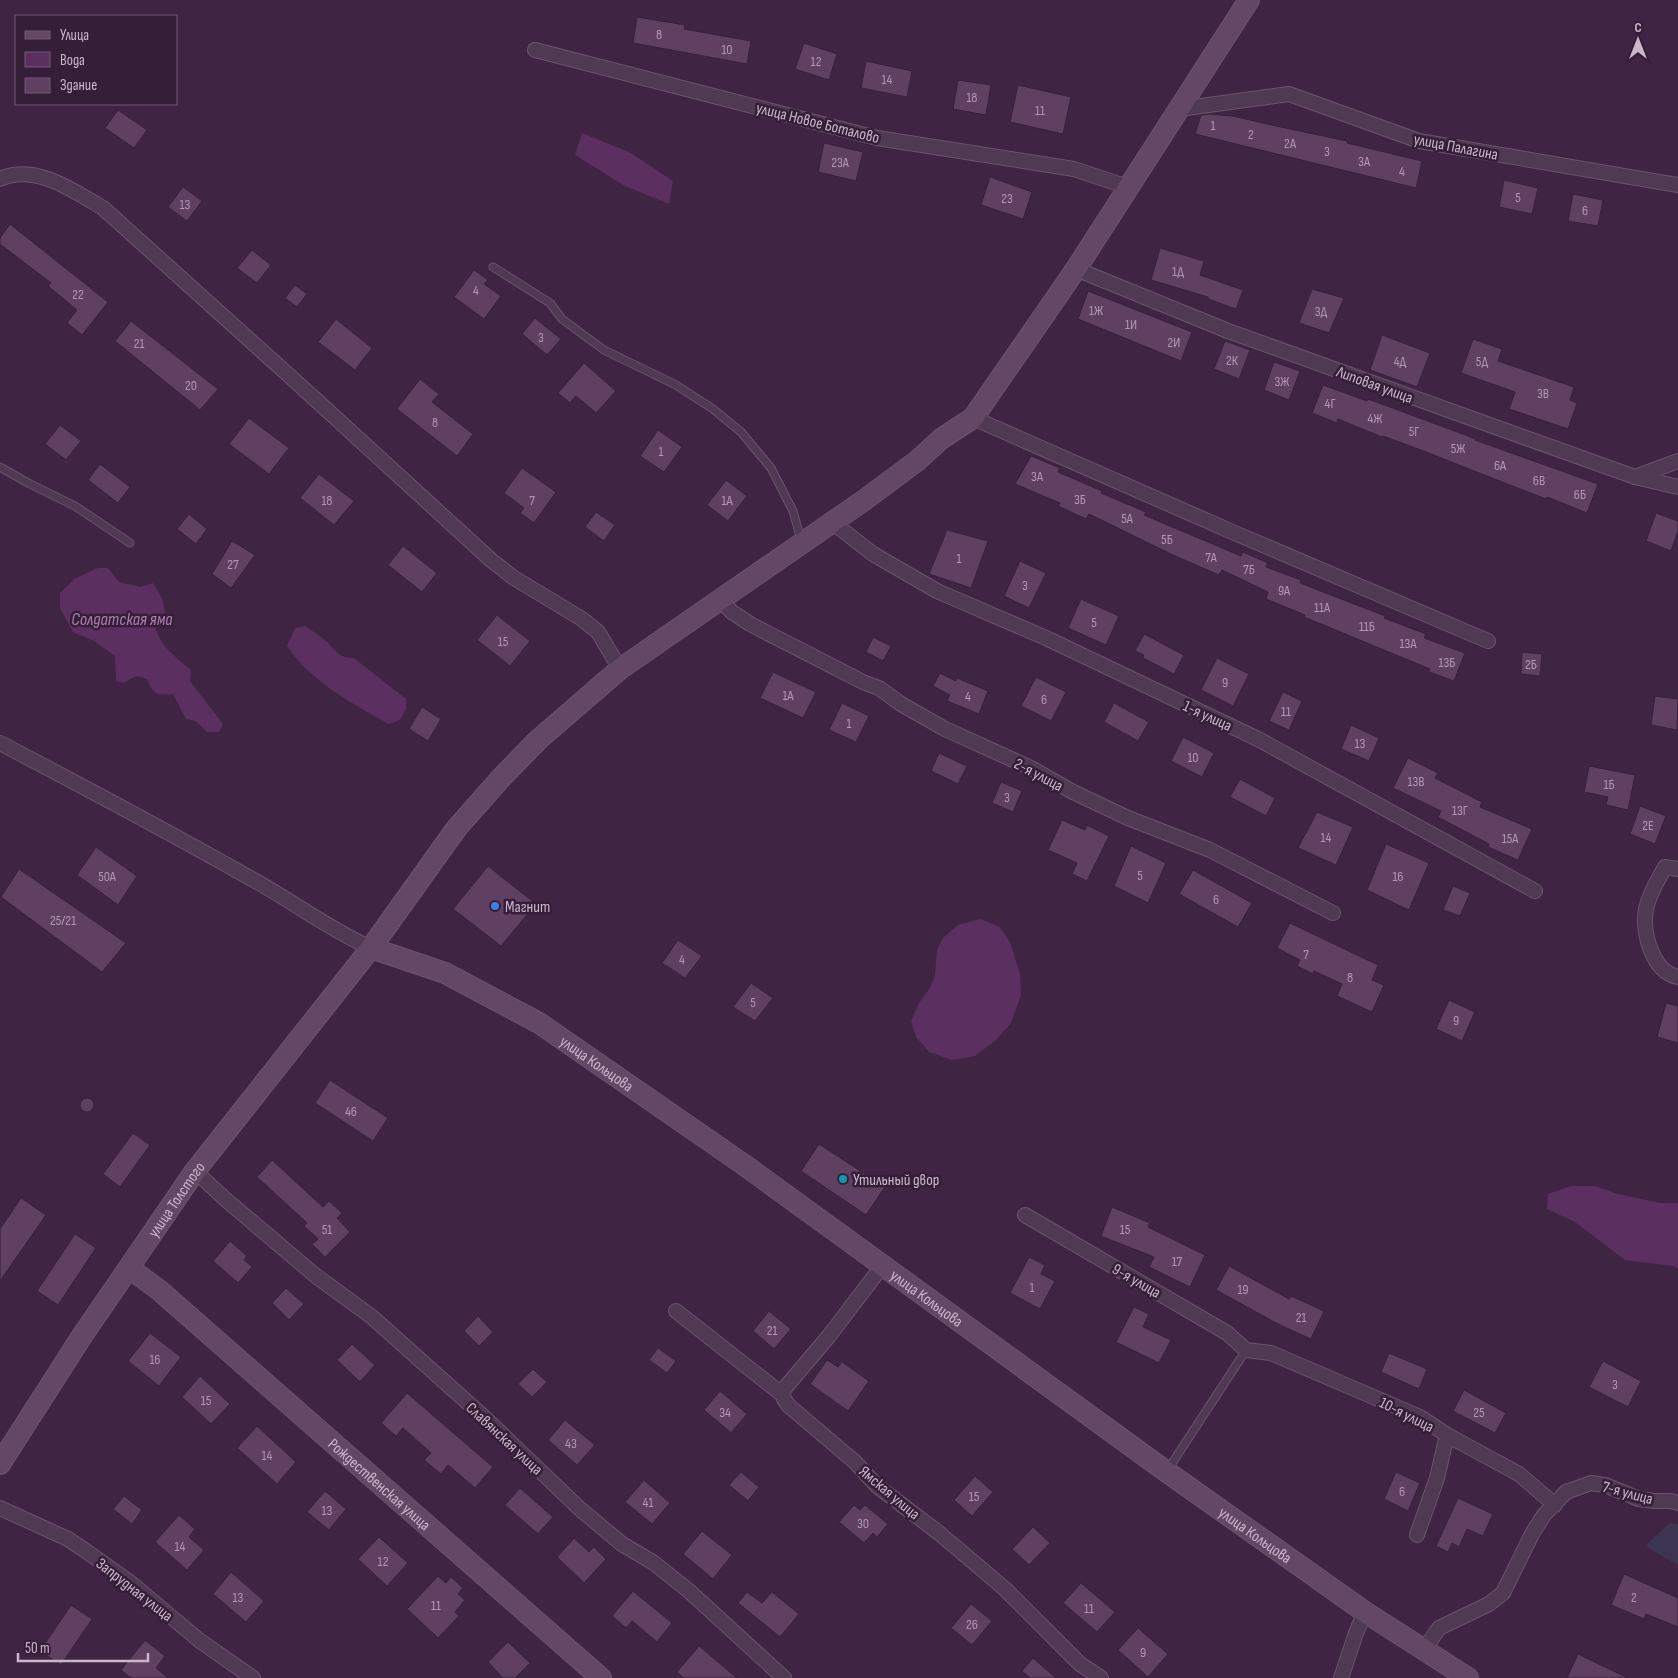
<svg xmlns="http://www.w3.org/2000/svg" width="1678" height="1678" font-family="'Sofia Sans Condensed',sans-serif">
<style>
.green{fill:#3c3652}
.water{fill:#5b2f60}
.building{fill:#5f4062;stroke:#37203a}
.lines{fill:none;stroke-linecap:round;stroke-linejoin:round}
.lane-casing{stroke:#6b546d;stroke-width:9}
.street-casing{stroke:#6b546d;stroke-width:16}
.secondary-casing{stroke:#6b546d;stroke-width:22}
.lane{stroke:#503952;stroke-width:7}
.street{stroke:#503952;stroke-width:14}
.secondary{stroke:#644765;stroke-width:20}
.shop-dot{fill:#3f7fe0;stroke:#351e38;stroke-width:2}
.culture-dot{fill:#0f9aa8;stroke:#351e38;stroke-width:2}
.labels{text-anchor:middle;stroke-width:5;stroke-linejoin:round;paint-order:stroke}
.number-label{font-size:14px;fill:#b098b2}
.street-label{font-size:16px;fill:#cbb6cc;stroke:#351e38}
.poi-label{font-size:16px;fill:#cbb6cc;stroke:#351e38;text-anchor:start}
.water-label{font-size:18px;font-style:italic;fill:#ae7cb5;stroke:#351e38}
</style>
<rect width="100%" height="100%" fill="#3f2543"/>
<!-- green -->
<path class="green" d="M1670,1523l8,1v41l-33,-19z"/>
<!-- water -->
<path class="water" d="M582,133l49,20 42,28 -4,23 -44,-18 -50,-31z
M98,568h10l11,14 22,5 12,-4 9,15 3,14 -10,13c4,21 21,32 36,45l-1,11 33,43 -4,8h-12l-11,-11 -10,-2 -13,-25c-17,1 -19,1 -26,-15l-11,-3 -13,7 -7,-2 -1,-25 -21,-15 -21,-9 -13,-24v-15l14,-14z
M305,626c7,5 16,10 23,17 9,9 11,15 26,15l52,41v10l-6,11 -11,4c-35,-19 -80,-44 -102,-78l8,-18z
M980,919l20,8 10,15 10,32 1,21 -10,28 -16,18 -20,15 -23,4 -23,-8 -13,-15 -5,-16 8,-18 11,-15 5,-13 2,-25 6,-12 15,-13z
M1571,1186h24l23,8 42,9h18v66l-4,-3 -49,-6 -50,-38 -28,-13 1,-15z"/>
<!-- building -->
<path class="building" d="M637,17l48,8 -1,4 67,12 -4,23 -114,-21z
M804,43l33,11 -8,26 -34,-11z
M866,61l46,10 -5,26 -46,-9z
M958,80l33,5 -5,30 -33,-6z
M1018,85l53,12 -8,37 -53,-12z
M118,110l29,20 -13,18 -29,-20z
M1209,114l24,2 43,10 71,15v2l75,18 -6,27 -221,-54 6,-19z
M824,143l39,9 -7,29 -38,-9z
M990,177l42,15 -9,27 -42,-14z
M1504,180l34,8 -6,26 -33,-7z
M183,187l19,14 -15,20 -19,-14z
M1573,194l30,6 -5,26 -30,-5z
M10,224l98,78 -26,33 -15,-12 10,-13 -29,-24 3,-3 -51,-39v-6z
M1160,248l44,13 -4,14 43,15 -7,19 -28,-10v-2l-57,-17z
M252,250l19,15 -14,18 -20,-15z
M474,270l14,10 -4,4 17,12 -17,23 -30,-22z
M295,285l12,9 -10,13 -12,-9z
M1312,289l32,9 -15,35 -30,-10z
M1088,291l104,41 -11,29 -103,-42z
M535,318l26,21 -14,16 -25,-21z
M336,319l36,29 -17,22 -37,-28z
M131,321l87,68 -18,21 -85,-69z
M1382,335l48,18 -13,34 -47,-17z
M1473,339l29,10 -4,12 76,26 -4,13 7,3 -9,26 -59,-20 6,-17 -54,-19z
M1225,341l25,9 -11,29 -25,-10z
M1274,362l26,9 -11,29 -25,-10z
M584,363l32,28 -20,22 -20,-17 -6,7 -12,-10z
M420,379l19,15 -7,8 41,32 -16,22 -60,-47z
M1323,385l44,16 1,-2 38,14 70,26 -1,1 123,44 -11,29 -40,-16 -1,2 -39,-15 -86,-34 -38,-14 -1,1 -44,-18 -1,4 -25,-10z
M249,418l40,30 -20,26 -40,-30z
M60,425l21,16 -15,19 -21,-16z
M658,430l24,17 -18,25 -24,-16z
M1031,456l29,12 -2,4 44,19 -1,2 45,19 -2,3 97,41 2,-4 25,11 -2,4 35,13 -1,3 85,33 -1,2 42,16 -2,4 41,15 -11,28 -25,-9 1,-3 -126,-52 1,-2 -39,-16 2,-7 -46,-22 -3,5 -46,-20 -84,-41 -3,5 -28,-13 2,-3 -45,-19z
M100,464l30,23 -12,16 -30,-23z
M522,468l34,24 -22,31 -14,-10 4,-5 -20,-15z
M319,474l35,27 -20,24 -34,-27z
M726,480l21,16 -19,25 -21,-16z
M596,512l19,13 -11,16 -19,-14z
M1656,513l22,8v10l-7,20 -25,-10z
M189,514l18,15 -11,15 -19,-15z
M947,530l41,11 -17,47 -42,-14z
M232,541l23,14 -24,33 -19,-14z
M403,546l34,27 -15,19 -34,-27z
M1020,561l26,12 -17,35 -25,-12z
M1081,599l38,17 -13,29 -38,-17z
M497,615l33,26 -20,25 -33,-26z
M1144,634l40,21 -10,19 -31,-16 1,-3 -9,-4z
M873,637l18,9 -8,15 -17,-9z
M1522,652l20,2 -2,22 -19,-2z
M1217,658l32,16 -16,32 -32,-16z
M773,672l43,20 -13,26 -43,-20z
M940,673l16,8 1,-3 31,13 -9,23 -32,-13 3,-6 -17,-9z
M1036,677l30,15 -15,29 -30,-15z
M1283,692l19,9 -13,29 -20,-9z
M1655,696l23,3 -1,31 -26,-5z
M842,703l27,13 -13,26 -27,-12z
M1114,703l35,19 -11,19 -34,-19z
M422,707l19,12 -13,22 -19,-12z
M1351,725l28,13 -10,23 -28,-12z
M1183,737l31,16 -12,24 -31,-16z
M939,753l28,13 -9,18 -27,-13z
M1408,758l30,15 -3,5 47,24 -2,5 52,22 -14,31 -30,-13 1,-3 -51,-27 3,-6 -48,-23z
M1589,766l46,9 -7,35 -22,-5 2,-8 -24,-5z
M1240,779l35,19 -9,18 -36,-19z
M1001,782l21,9 -9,21 -21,-9z
M1640,806l26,10 -11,28 -25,-10z
M1317,812l36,15 -17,38 -38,-17z
M1062,820l23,10 2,-5 22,11 -22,45 -15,-7 5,-11 -29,-13z
M1386,844l43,19 -20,47 -42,-20z
M1131,846l35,17 -18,40 -34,-17z
M96,847l41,29 -19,29 -41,-30z
M488,866l48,38 -35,42 -48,-37z
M19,869l107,74 -24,29 -101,-75z
M1193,870l59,33 -14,24 -59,-33z
M1453,886l17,7 -10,23 -17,-6z
M1290,923l88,42 -6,15 12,5 -12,27 -35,-16 5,-12 -28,-13 -1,3 -16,-8 3,-6 -23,-12z
M678,940l24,16 -17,22 -23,-15z
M751,983l22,15 -18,23 -22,-14z
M1449,1000l26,12 -13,29 -26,-12z
M1666,1003l12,3v37l-21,-6z
M330,1080l58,38 -15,23 -58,-38z
M80 1105a7 7 0 1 1 14 0a7 7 0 1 1-14 0Z
M133,1133l17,12 -30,42 -17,-13z
M819,1144l66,43 -19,28 -65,-44z
M272,1160l51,47 6,-6 13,12 -5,5 13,14 -25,25 -13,-13 6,-5 -14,-13 3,-3 -50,-46z
M21,1198l25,17 -46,66v-52z
M1112,1207l38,16 -2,4 57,28 -15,32 -41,-20 5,-10 -53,-21z
M75,1234l21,14 -38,57 -21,-14z
M230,1241l17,15 -3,4 8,7 -14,16 -25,-22z
M1029,1257l16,8 -4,9 14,7 -15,28 -30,-16z
M1229,1266l60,33 2,-3 33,15 -13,28 -33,-15 -62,-34z
M286,1288l18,16 -15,16 -17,-17z
M1134,1307l15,7 -6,13 28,13 -12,23 -43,-21z
M769,1311l22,18 -17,20 -21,-18z
M478,1316l15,16 -14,14 -15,-15z
M150,1333l31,24 -22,29 -31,-25z
M352,1344l23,21 -15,17 -23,-22z
M658,1348l18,13 -9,12 -18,-13z
M1389,1353l38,16 -8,20 -38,-17z
M827,1360l11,7 4,-5 27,19 -21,30 -38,-27z
M1603,1361l38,20 -13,26 -39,-20z
M533,1369l14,13 -15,15 -14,-13z
M200,1376l30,28 -19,20 -29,-27z
M1464,1390l42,23 -11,20 -42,-22z
M720,1391l27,23 -16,19 -27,-23z
M407,1393l86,74 -18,21 -27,-23 -7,9 -17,-14 7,-7 -28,-25 -7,8 -15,-13z
M565,1420l30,25 -18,20 -29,-25z
M257,1426l39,36 -19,22 -40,-36z
M741,1472l18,15 -11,14 -19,-16z
M1396,1472l24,11 -12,28 -24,-12z
M975,1476l18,16 -21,24 -18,-16z
M644,1480l26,23 -18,21 -27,-22z
M520,1488l33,29 -15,17 -33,-29z
M325,1491l21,18 -17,21 -22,-18z
M124,1496l18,14 -10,14 -19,-15z
M1458,1498l35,16 -10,22 -16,-7 -8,18 -7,-4 -4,9 -12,-6z
M854,1505l6,5 5,-5 23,19 -11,13 -4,-4 -9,10 -25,-21z
M179,1515l16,14 -6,8 15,13 -17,20 -32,-28z
M1033,1527l17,16 -21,22 -17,-16z
M702,1531l30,24 -19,24 -30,-25z
M379,1537l29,26 -21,23 -29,-27z
M574,1538l15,14 5,-5 12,12 -22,24 -27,-26z
M231,1572l33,29 -18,21 -33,-28z
M1624,1574l54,24v29l-32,-13 -2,5 -33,-14z
M438,1576l8,7 5,-6 12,11 -5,6 7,6 -10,12 4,4 -21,22 -31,-29z
M1081,1583l34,29 -18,20 -34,-29z
M633,1591l39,32 -15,19 -25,-21 -6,7 -14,-12z
M747,1592l15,11 10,-11 27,22 -19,23 -42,-34z
M971,1604l21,17 -20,24 -21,-17z
M71,1605l21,14 -31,46 -21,-14z
M1138,1628l30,26 -20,23 -30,-27z
M145,1640l20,16 -9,12 12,10h-37l-10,-8z
M508,1642l22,21 -15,15h-12l-15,-16z
M699,1646l38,32h-53l-7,-6z
M1578,1654l50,24h-61z
M1033,1658l23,20h-26l-8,-7z"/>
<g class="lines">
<defs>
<path id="lane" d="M493,267l57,36 12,16 42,31 72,35 37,24 28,23 30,36 22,43 8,29
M0,467l30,17 45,22 55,37
M1167,1471l79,-121"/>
<path id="street" d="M535,50l342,88 197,31 54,18
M1179,109l110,-15 130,47 259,44
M0,179c35,-16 74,12 103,29l190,171 198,181 23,18 68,41 16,13 22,37
M1076,269l152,62 407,146 43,10
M973,418l264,116 251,107
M1635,477l43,-16
M832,522l41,32 64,37 109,47 212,101 277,152
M719,599l13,13 18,12 115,59 14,5 22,16 44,25 86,39 42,24 55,26 82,32 123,63
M0,743c84,44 167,88 250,135 41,22 78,51 121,70
M1678,869l-13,-2c-7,13 -16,27 -19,42 -4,23 6,63 32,68
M195,1171l30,28 91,77 56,41 113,101 95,91 42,35 32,19 35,28 95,87
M1025,1215l202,118 19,17 25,3 149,64 27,18 72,39 36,31
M676,1311l107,84 1,4 5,7 66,56 22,24 62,47 66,56 75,75 21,14
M783,1395l1,-6 45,-53 54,-71
M0,1508l68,31 15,10 48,34 69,58 53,37
M1417,1535l20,-57 10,-43
M1424,1650l15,-22 50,-24 14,-11 30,-61 11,-17 22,-23 25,-9 14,2 34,14 15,2h17l7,2
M1341,1678l15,-45 9,-21"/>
<g id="secondary">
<path id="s1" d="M371,948l74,25 94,50 204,141 424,308 198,140 103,66"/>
<path id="s2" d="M129,1268l30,22 442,388"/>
<path id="s3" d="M0,1464l82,-128 113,-165 176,-223 85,-119 45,-51 37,-38 82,-71 243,-168 54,-40 24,-22 32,-21 103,-149 173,-269"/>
</g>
</defs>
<!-- lane casing -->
<use href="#lane" class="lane-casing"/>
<!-- street casing -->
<use href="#street" class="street-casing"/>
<!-- secondary casing -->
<use href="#secondary" class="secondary-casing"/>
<!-- lane -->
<use href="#lane" class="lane"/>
<!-- street -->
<use href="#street" class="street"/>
<!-- secondary -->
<use href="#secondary" class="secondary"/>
</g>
<!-- markers -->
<circle class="shop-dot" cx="495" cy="906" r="5"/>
<circle class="culture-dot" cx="843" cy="1179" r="5"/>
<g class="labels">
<!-- number labels -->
<g class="number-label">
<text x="659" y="39">8</text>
<text x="727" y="54">10</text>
<text x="816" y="66">12</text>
<text x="887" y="84">14</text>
<text x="972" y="102">18</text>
<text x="1040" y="115">11</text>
<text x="1213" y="130">1</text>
<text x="1251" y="139">2</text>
<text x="1290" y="148">2А</text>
<text x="1327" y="156">3</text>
<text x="1364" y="166">3А</text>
<text x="840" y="167">23А</text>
<text x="1402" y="176">4</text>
<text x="1518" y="202">5</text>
<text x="1007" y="203">23</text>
<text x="185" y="209">13</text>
<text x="1585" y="215">6</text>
<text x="1178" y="276">1Д</text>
<text x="476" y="295">4</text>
<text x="78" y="299">22</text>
<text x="1096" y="315">1Ж</text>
<text x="1321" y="316">3Д</text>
<text x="1131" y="329">1И</text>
<text x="541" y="342">3</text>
<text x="1174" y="347">2И</text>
<text x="139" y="348">21</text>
<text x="1232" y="365">2К</text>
<text x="1400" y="366">4Д</text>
<text x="1482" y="366">5Д</text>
<text x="1282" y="386">3Ж</text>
<text x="191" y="390">20</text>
<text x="1543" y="398">3В</text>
<text x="1330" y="408">4Г</text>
<text x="1375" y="423">4Ж</text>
<text x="435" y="427">8</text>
<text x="1414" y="436">5Г</text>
<text x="1458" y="453">5Ж</text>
<text x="661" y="456">1</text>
<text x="1500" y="470">6А</text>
<text x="1037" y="481">3А</text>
<text x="1539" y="485">6В</text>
<text x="1580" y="499">6Б</text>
<text x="1080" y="504">3Б</text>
<text x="327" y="505">18</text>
<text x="532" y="505">7</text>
<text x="727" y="505">1А</text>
<text x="1127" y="523">5А</text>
<text x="1167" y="544">5Б</text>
<text x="1211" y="562">7А</text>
<text x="959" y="563">1</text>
<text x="233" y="569">27</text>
<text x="1249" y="574">7Б</text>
<text x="1025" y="590">3</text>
<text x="1284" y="595">9А</text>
<text x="1322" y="612">11А</text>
<text x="1094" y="627">5</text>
<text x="1367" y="631">11Б</text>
<text x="503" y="646">15</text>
<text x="1408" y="648">13А</text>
<text x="1447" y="667">13Б</text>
<text x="1531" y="669">2Б</text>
<text x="1225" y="687">9</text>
<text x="788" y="700">1А</text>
<text x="968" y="701">4</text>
<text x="1044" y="704">6</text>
<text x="1286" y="716">11</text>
<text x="849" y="728">1</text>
<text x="1360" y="748">13</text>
<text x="1193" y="762">10</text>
<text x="1416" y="786">13В</text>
<text x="1609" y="789">1Б</text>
<text x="1007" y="802">3</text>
<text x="1460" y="815">13Г</text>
<text x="1648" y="830">2Е</text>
<text x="1326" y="842">14</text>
<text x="1510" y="843">15А</text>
<text x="1140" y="880">5</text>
<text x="107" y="881">50А</text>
<text x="1398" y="881">16</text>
<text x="1216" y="904">6</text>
<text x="63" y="925">25/21</text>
<text x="1306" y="959">7</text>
<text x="682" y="964">4</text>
<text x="1350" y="982">8</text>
<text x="753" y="1007">5</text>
<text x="1456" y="1025">9</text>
<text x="351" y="1116">46</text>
<text x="327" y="1234">51</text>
<text x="1125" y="1234">15</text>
<text x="1177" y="1266">17</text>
<text x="1032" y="1292">1</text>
<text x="1243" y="1294">19</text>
<text x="1301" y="1322">21</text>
<text x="772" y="1335">21</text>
<text x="155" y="1364">16</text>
<text x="1615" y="1389">3</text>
<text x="206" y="1405">15</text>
<text x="725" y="1417">34</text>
<text x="1479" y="1417">25</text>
<text x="571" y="1448">43</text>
<text x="267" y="1460">14</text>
<text x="1402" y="1496">6</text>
<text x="974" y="1501">15</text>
<text x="648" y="1507">41</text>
<text x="327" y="1515">13</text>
<text x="863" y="1528">30</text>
<text x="180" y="1551">14</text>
<text x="383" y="1566">12</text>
<text x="238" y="1602">13</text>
<text x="1634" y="1602">2</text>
<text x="436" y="1610">11</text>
<text x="1089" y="1613">11</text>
<text x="972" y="1629">26</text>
<text x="1143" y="1657">9</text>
</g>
<!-- street labels -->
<g class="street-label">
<text transform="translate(818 122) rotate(14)" y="6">улица Новое Боталово</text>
<text transform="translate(1456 146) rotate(11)" y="6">улица Палагина</text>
<text transform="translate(1375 384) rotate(20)" y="6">Липовая улица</text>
<text transform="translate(1208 715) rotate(25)" y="6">1-я улица</text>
<text transform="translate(1039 774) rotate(28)" y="6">2-я улица</text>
<text dy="6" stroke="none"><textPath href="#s1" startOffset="255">улица Кольцова</textPath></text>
<text dy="6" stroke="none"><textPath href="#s3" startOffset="318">улица Толстого</textPath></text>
<text transform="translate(1137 1280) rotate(30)" y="6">9-я улица</text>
<text dy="6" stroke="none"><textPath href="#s1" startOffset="660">улица Кольцова</textPath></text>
<text transform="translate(1407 1414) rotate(27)" y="6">10-я улица</text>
<text transform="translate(505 1438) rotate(43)" y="6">Славянская улица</text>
<text dy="6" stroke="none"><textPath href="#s2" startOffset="331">Рождественская улица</textPath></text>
<text transform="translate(890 1492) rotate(40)" y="6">Ямская улица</text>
<text transform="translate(1628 1492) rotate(15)" y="6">7-я улица</text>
<text dy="6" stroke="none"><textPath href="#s1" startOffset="1065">улица Кольцова</textPath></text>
<text transform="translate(135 1589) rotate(38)" y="6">Запрудная улица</text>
</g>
<!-- poi labels -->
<g class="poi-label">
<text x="505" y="912">Магнит</text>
<text x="853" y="1185">Утильный двор</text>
</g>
<!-- water labels -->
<g class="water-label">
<text x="122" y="625">Солдатская яма</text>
</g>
</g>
<!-- legend -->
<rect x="15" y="15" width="162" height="90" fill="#351e38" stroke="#715b73"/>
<rect x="25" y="31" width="25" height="8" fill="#644765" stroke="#715b73"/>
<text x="60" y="40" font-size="15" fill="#cbb6cc">Улица</text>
<rect x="25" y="52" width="25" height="15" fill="#5b2f60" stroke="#715b73"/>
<text x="60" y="65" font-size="15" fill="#cbb6cc">Вода</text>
<rect x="25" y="78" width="25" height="15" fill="#5f4062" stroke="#715b73"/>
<text x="60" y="90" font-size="15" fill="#cbb6cc">Здание</text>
<!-- north arrow -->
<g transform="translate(1638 40)" stroke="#351e38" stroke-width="4" paint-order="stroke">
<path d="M0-4L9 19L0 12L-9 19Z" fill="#cbb6cc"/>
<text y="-8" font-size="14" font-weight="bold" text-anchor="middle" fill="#cbb6cc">С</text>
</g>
<!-- scale -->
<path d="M18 1653v8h130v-8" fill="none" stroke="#cbb6cc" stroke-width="2.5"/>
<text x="25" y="1653" font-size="15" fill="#cbb6cc" stroke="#351e38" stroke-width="4" paint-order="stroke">50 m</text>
</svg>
